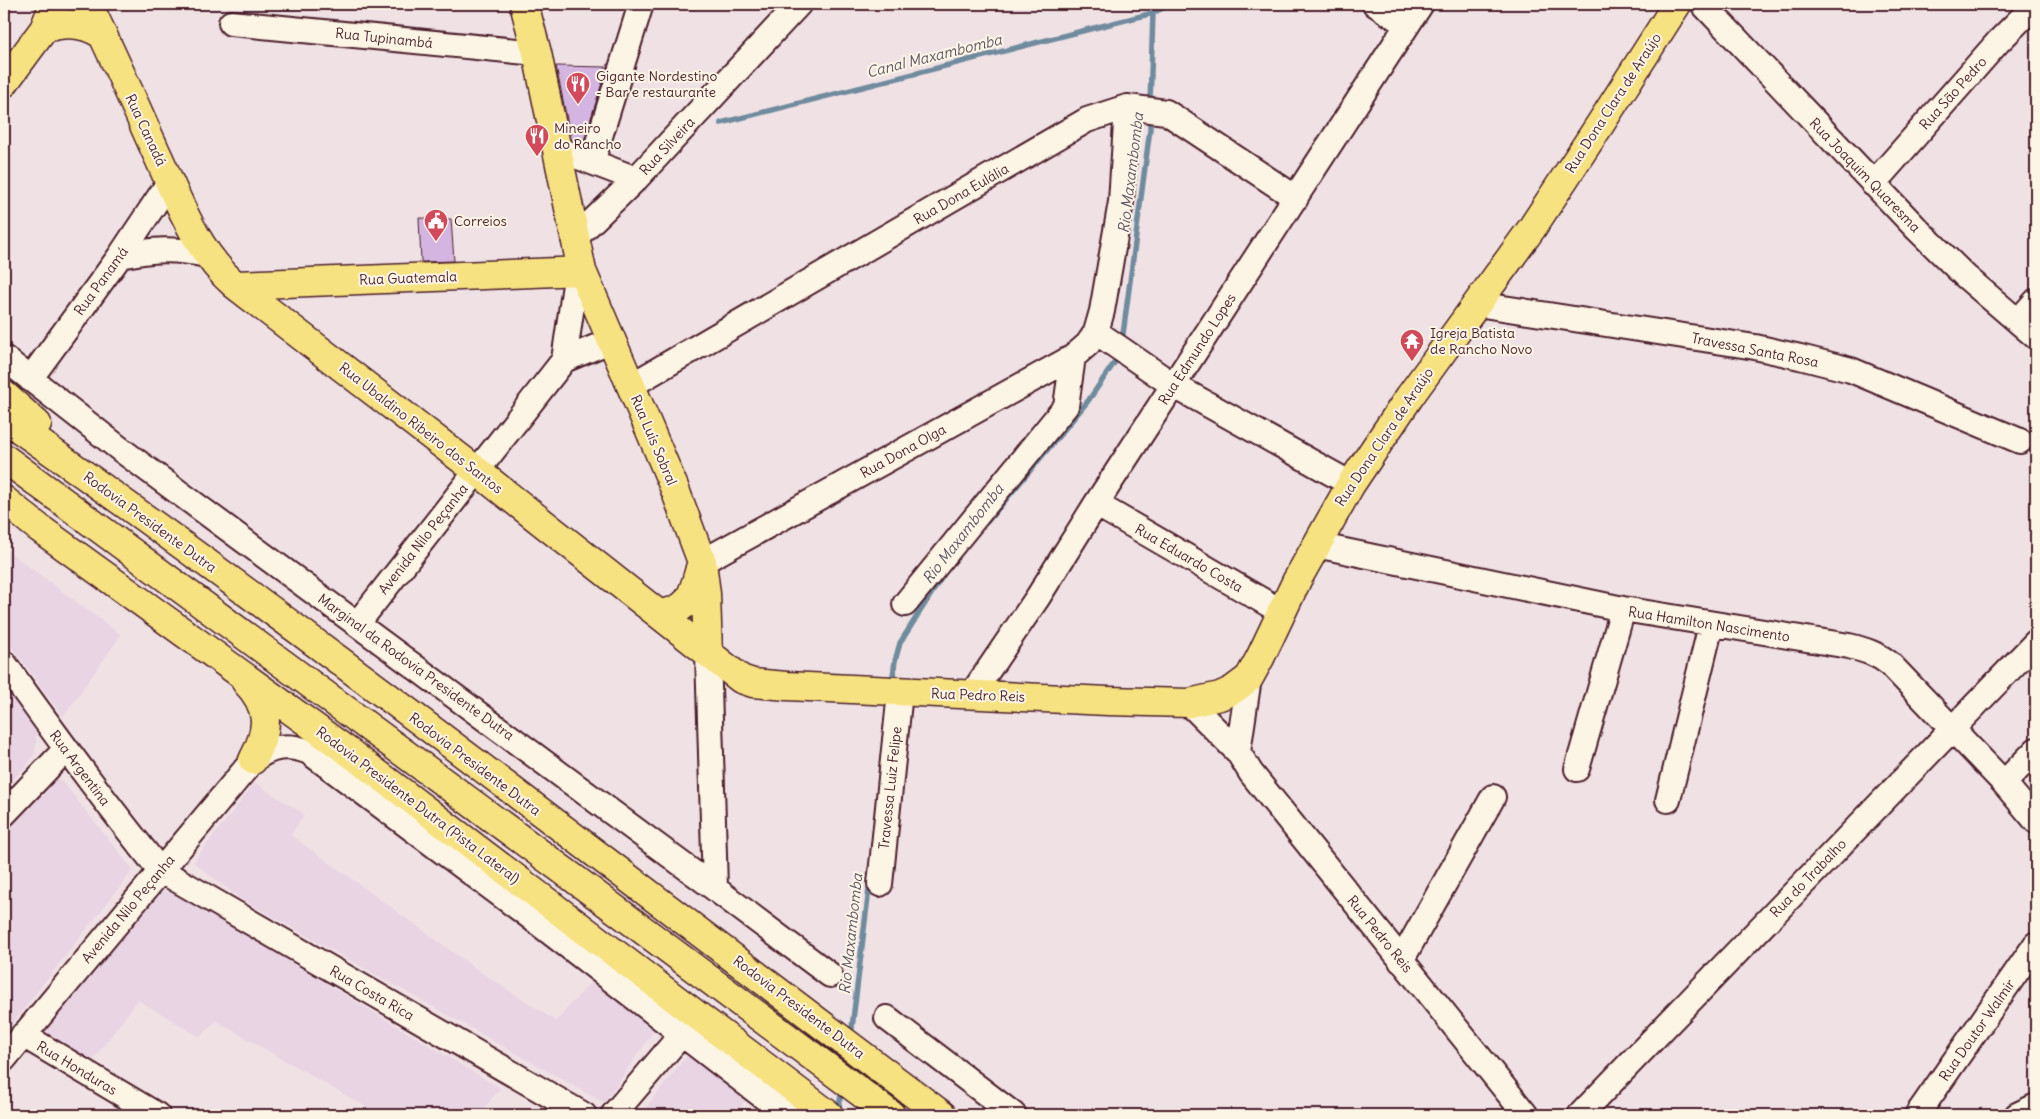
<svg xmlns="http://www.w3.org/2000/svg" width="2040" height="1119" font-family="Delius,sans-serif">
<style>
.built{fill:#e8d4e3}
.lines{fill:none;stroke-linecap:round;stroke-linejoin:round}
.stream{stroke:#708b9e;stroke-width:5.5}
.building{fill:#d4b5e2;stroke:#4a1f2b}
.minor-casing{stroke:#4a1f2b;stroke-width:28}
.major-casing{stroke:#4a1f2b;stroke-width:31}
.highway-casing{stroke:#4a1f2b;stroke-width:31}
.minor{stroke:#fcf5e5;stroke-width:24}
.major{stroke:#f7e281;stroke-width:28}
.highway{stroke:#f7e281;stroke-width:28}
.labels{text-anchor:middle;stroke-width:4;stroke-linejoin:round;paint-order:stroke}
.street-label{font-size:14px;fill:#4a1f2b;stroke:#fcf5e5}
.poi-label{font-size:14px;fill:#4a1f2b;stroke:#fcf5e5;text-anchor:start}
.water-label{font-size:15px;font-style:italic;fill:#5d5565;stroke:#fcf5e5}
</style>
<rect width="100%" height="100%" fill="#f0e2e4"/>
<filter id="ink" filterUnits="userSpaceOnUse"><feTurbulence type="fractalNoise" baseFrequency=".02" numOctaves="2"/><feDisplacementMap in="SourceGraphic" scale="10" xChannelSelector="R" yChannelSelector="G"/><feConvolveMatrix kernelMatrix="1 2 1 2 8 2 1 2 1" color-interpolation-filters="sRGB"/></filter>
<g filter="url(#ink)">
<!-- built -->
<path class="built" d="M4,548l117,87 -58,82 -59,-81z
M4,686l33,43 -2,24 -7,11 -24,25z
M58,776l75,94 -129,164v-201z
M255,783l49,31 -13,21 191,138 74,48 35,-39 65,46 -52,75 -366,-206 -45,-35z
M162,891l13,2 325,195 -21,27h-99l-164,-94 -16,16 -62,-37 -45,60 -50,-26z
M689,1053l60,44 -16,18h-93z"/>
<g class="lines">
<!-- stream -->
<path class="stream" d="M1150,104l3,-91
M721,123l432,-110 17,-9
M1122,342l28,-213v-14
M987,522l101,-121 31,-45
M892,683l3,-22 5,-18 45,-71
M851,1036l19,-155
M838,1112l4,-22"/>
</g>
<!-- building -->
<path class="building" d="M556,66l51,1 -24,77 -12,-5z
M419,218l32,1 3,42 -33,1z"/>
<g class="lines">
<defs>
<path id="minor" d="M1375,4l32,21
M1703,4l214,225 48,47 71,61
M231,23l306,30
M555,148l81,31
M592,162l49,-158
M1873,184l125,-142 38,-38
M574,239l62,-60 163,-175
M120,256c34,-7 53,-8 87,-1
M1477,304l278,43 45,10 51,13 169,71
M2018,321l18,-20
M1096,332l77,53 178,99
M4,358l116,91 586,433 124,93
M564,360l13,-89
M30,379l90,-123 50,-75
M630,386l457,-266 40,-13 39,5 130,86
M1096,504l186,108
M1316,545l307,64 226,37c16,4 29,8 41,18l114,119 32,38
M702,562l371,-205 15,-13 8,-12 6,-21 19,-109 6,-95
M905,604l161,-198 7,-49
M357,624l207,-264 46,-19
M708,653l7,235
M4,663c50,70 101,140 156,207l424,245
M972,694l66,-97 58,-93 325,-500
M1189,703l49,49 13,21 275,342
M1238,752l11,-74
M1577,769l46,-160
M2004,783l32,-33
M1668,800l43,-175
M4,814l62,-65
M880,884l20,-192
M1401,961l92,-164
M887,1018l127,97
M23,1035l134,80
M4,1059l249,-299c17,-13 35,-17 56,-8l216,161 262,202
M613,1115l68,-80
M1580,1115l456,-473
M1917,1115l119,-171
M2017,1115l19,-9"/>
<path id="major" d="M88,4c24,49 46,99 68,148 22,47 39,98 79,133l242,186 264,208 12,4 34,3 321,15 81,2 31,-7 13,-6 16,-12 11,-20 37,-78 54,-96 59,-88 122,-168 69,-105 76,-119
M524,4l13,49 45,218 92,216 28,75 4,32 2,59
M44,29c21,-8 41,-6 59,6
M4,83l40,-54 10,-25
M235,285l347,-14
M659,614c31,-3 34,-20 41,-46"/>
<path id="highway" d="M4,395l33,29
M4,418c319,223 626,464 938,697
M4,458l568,419 319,238
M4,500l35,28 311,225 479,362
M246,682c25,26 23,48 7,78"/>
</defs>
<!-- minor casing -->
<use href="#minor" class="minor-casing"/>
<!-- major casing -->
<use href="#major" class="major-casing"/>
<!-- highway casing -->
<use href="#highway" class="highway-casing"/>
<!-- minor -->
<use href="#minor" class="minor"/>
<!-- major -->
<use href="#major" class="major"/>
<!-- highway -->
<use href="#highway" class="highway"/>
</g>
</g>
<!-- icons -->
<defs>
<symbol id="restaurant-pin" viewBox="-11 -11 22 30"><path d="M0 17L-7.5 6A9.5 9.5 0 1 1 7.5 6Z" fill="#d1495b" stroke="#fcf5e5"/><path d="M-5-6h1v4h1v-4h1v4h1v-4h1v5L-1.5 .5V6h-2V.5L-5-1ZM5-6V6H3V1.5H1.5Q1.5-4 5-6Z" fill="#fff"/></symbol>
<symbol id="civic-pin" viewBox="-11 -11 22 30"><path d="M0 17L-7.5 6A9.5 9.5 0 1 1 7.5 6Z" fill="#d1495b" stroke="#fcf5e5"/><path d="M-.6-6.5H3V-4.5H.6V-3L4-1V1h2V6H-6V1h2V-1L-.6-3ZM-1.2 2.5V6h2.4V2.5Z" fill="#fff"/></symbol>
<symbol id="temple-pin" viewBox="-11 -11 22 30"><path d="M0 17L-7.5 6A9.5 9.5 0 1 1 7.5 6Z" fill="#d1495b" stroke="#fcf5e5"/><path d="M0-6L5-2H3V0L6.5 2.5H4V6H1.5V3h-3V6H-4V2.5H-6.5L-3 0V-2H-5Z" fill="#fff"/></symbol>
</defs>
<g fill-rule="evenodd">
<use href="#restaurant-pin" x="564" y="70" width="28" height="38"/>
<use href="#restaurant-pin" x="523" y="122" width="28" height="38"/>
<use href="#civic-pin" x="422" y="207" width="28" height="38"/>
<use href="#temple-pin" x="1398" y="327" width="28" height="38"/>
</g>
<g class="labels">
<!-- street labels -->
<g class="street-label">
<text transform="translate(384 38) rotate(6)" y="5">Rua Tupinambá</text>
<text transform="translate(1953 93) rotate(-48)" y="5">Rua São Pedro</text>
<text transform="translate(1613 103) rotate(-57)" y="5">Rua Dona Clara de Araújo</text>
<text transform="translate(146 130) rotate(65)" y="5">Rua Canadá</text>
<text transform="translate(667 146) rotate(-47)" y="5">Rua Silveira</text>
<text transform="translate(1865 175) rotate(46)" y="5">Rua Joaquim Quaresma</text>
<text transform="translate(961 194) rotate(-30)" y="5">Rua Dona Eulália</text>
<text transform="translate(408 278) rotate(-2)" y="5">Rua Guatemala</text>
<text transform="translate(101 281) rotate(-54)" y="5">Rua Panamá</text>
<text transform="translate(1197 349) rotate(-57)" y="5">Rua Edmundo Lopes</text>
<text transform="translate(1755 350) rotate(11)" y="5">Travessa Santa Rosa</text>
<text transform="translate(421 428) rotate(38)" y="5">Rua Ubaldino Ribeiro dos Santos</text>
<text transform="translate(1384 437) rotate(-56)" y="5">Rua Dona Clara de Araújo</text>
<text transform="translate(654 440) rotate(67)" y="5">Rua Luís Sobral</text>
<text transform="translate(903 451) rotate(-29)" y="5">Rua Dona Olga</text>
<text transform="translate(150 522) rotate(36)" y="5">Rodovia Presidente Dutra</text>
<text transform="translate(423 539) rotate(-52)" y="5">Avenida Nilo Peçanha</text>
<text transform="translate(1189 558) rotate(30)" y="5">Rua Eduardo Costa</text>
<text transform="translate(1709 624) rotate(9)" y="5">Rua Hamilton Nascimento</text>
<text transform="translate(416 667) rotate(36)" y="5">Marginal da Rodovia Presidente Dutra</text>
<text transform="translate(978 695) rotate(2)" y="5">Rua Pedro Reis</text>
<text transform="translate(475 764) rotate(37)" y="5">Rodovia Presidente Dutra</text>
<text transform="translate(80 768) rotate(53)" y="5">Rua Argentina</text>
<text transform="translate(890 788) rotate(-84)" y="5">Travessa Luiz Felipe</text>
<text transform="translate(418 805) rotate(37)" y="5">Rodovia Presidente Dutra (Pista Lateral)</text>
<text transform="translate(1808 878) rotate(-46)" y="5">Rua do Trabalho</text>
<text transform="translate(128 909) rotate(-50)" y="5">Avenida Nilo Peçanha</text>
<text transform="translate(1380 934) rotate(51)" y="5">Rua Pedro Reis</text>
<text transform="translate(372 993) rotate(30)" y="5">Rua Costa Rica</text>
<text transform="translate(799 1007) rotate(37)" y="5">Rodovia Presidente Dutra</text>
<text transform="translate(1977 1030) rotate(-55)" y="5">Rua Doutor Walmir</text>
<text transform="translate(77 1068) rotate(31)" y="5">Rua Honduras</text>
</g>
<!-- poi labels -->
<g class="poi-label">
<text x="596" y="81">Gigante Nordestino<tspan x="596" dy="16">- Bar e restaurante</tspan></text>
<text x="554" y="133">Mineiro<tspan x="554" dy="16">do Rancho</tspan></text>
<text x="454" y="226">Correios</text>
<text x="1430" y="338">Igreja Batista<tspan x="1430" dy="16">de Rancho Novo</tspan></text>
</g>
<!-- water labels -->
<g class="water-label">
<text transform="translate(934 56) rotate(-14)" y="5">Canal Maxambomba</text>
<text transform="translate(1131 173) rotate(-83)" y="5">Rio Maxambomba</text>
<text transform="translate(963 534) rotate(-52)" y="5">Rio Maxambomba</text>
<text transform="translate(851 934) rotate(-84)" y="5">Rio Maxambomba</text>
</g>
</g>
<!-- margin -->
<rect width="2040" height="1119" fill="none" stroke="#fcf5e5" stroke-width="20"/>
<rect x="10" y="10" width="2020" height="1099" fill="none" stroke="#4a1f2b" stroke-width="2" filter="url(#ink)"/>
</svg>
